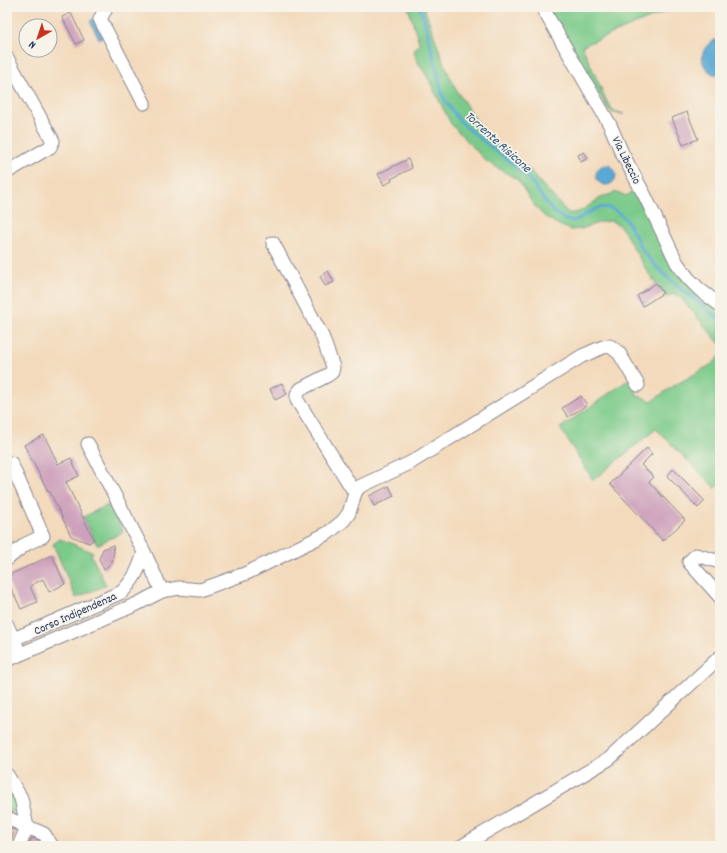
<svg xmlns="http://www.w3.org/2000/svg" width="727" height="853" font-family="Dekko,sans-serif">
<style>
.green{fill:#7bca8a;stroke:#4b7c74}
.water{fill:#5aa9d4;stroke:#3a6c99}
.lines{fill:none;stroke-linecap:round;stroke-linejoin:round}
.stream{stroke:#5aa9d4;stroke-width:3}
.building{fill:#cda1bc}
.minor-casing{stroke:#87848d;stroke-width:15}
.minor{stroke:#fff;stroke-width:13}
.labels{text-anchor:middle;stroke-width:3.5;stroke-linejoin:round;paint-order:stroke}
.street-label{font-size:12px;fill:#1b2f5e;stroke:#f7f3e8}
.water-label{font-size:13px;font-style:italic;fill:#2e5481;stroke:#f7f3e8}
</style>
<rect width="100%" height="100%" fill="#f7f3e8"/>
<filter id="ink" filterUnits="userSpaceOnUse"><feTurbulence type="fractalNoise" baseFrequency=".025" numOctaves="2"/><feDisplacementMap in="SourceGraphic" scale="8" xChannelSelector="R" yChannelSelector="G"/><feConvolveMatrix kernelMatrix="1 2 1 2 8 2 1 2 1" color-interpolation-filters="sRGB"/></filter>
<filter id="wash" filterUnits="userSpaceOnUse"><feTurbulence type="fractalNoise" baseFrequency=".012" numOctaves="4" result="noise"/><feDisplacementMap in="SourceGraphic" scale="16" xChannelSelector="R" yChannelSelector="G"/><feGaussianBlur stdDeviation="0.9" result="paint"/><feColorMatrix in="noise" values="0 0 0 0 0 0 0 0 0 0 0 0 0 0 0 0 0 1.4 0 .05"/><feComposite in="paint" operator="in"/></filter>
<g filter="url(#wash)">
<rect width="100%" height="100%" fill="#f3dabc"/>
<!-- green -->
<path class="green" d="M408,7h16l19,54 12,27 16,25 21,28 17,15 19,12 9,11 31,34c13,2 21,-9 31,-14 6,-3 12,-5 18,-7l9,4 9,-6 31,62 54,57v35l-40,-47 -7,-3 -7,3 -19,-26 -24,-41 -6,-6 -6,-3 -10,1 -20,7 -10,1 -12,-5 -15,-9 -11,-12 -15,-24 -32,-19 -35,-37 -23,-46 -12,-19 -2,-10 6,-4z
M546,7h131l-95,39 25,56 7,9 10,3 -11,-1 -5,-4z
M720,356v127l-5,5 -59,-59 -63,51 -33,-52 71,-50 5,9v8l16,6 20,-14 40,-23z
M110,504l13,28 -26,13 -14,-28z
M60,539l33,13 -2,3 15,30 -30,13 -23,-54z
M7,781l6,10 8,25 -14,-7z"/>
<!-- water -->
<path class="water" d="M94,19l9,18 -4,2 -9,-18z
M715,40h5v36c-21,-4 -24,-27 -5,-36z
M596 175a10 10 0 1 1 20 0a10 10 0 1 1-20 0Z"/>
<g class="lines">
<!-- stream -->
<path class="stream" d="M419,7l4,8c5,18 9,37 14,56 2,7 3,16 5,23 3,8 14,22 19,28 21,21 47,35 67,56 12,13 22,37 39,42 16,5 25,-21 47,-10 14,7 19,23 26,36 17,28 55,53 80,74"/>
</g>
<g id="blocks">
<!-- building -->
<path class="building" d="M71,13l13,27 -8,4 -14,-27z
M687,112l11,27 -15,6 -11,-27z
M584,152l4,6 -7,4 -3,-7z
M408,159l4,9 -21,11 1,2 -8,4 -6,-11z
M328,271l6,11 -9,4 -5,-10z
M656,283l7,10 -20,13 -6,-10z
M282,383l5,11 -12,6 -5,-11z
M581,396l6,9 -19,12 -6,-9z
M44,435l14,29 13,-6 8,18 -13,6 28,58 -5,3 -18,-7 -22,-46 -1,1 -24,-46z
M647,448l5,6 -11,11 13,12 -5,5 36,38 -22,21 -53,-57z
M673,469l32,32 -7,7 -31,-32z
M389,486l5,10 -20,10 -5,-10z
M113,545l1,7 -2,10 -8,8 -5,-11 4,-10z
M52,555l13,29 -16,8 -6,-13 -13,7 7,16 -16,7 -14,-30v-3z
M7,827l8,3 -6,16h-2z
M32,838l7,2 3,6h-14z"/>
</g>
</g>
<g filter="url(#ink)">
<use href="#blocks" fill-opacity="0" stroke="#87848d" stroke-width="1"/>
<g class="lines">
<defs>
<path id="minor" d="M107,7l-7,12 44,84
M542,7l68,118 12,28 23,43 32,67 11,15 12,12 20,15
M7,58l46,83 -3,6 -43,25
M273,243l49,93 11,31 -1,5 -4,3 -27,14 -4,5v6l58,93
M88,444l56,108 18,39
M7,559l19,-15 17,-8 -32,-73
M720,562l-24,-7 -7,7 31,35
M7,625l10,22
M7,642l115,-50c12,-13 17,-22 22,-40
M7,660l130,-56 25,-13 17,-3 21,2 47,-17 81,-40 15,-12 6,-8 6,-20 4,-6 51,-24 172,-107 21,-9 7,-1 9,7 19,32
M7,775l14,23 6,29
M7,818l37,16 8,12
M19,846l8,-19
M462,846l147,-87 111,-102"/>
</defs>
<!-- minor casing -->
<use href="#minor" class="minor-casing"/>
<!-- minor -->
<use href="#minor" class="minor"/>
</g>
</g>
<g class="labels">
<!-- street labels -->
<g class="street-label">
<text transform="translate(627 160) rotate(64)" y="4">Via Libeccio</text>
<text transform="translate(75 613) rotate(-24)" y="4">Corso Indipendenza</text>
</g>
<!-- water labels -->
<g class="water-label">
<text transform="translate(499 141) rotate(42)" y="5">Torrente Risicone</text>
</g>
</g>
<!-- margin -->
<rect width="727" height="853" fill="none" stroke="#f7f3e8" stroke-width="24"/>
<!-- north arrow -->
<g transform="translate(38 38) rotate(219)"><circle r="19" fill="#f7f3e8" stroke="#9fa5b1"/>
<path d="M0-3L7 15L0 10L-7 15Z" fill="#c8321e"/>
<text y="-6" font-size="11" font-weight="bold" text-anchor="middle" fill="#1b2f5e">N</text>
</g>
</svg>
